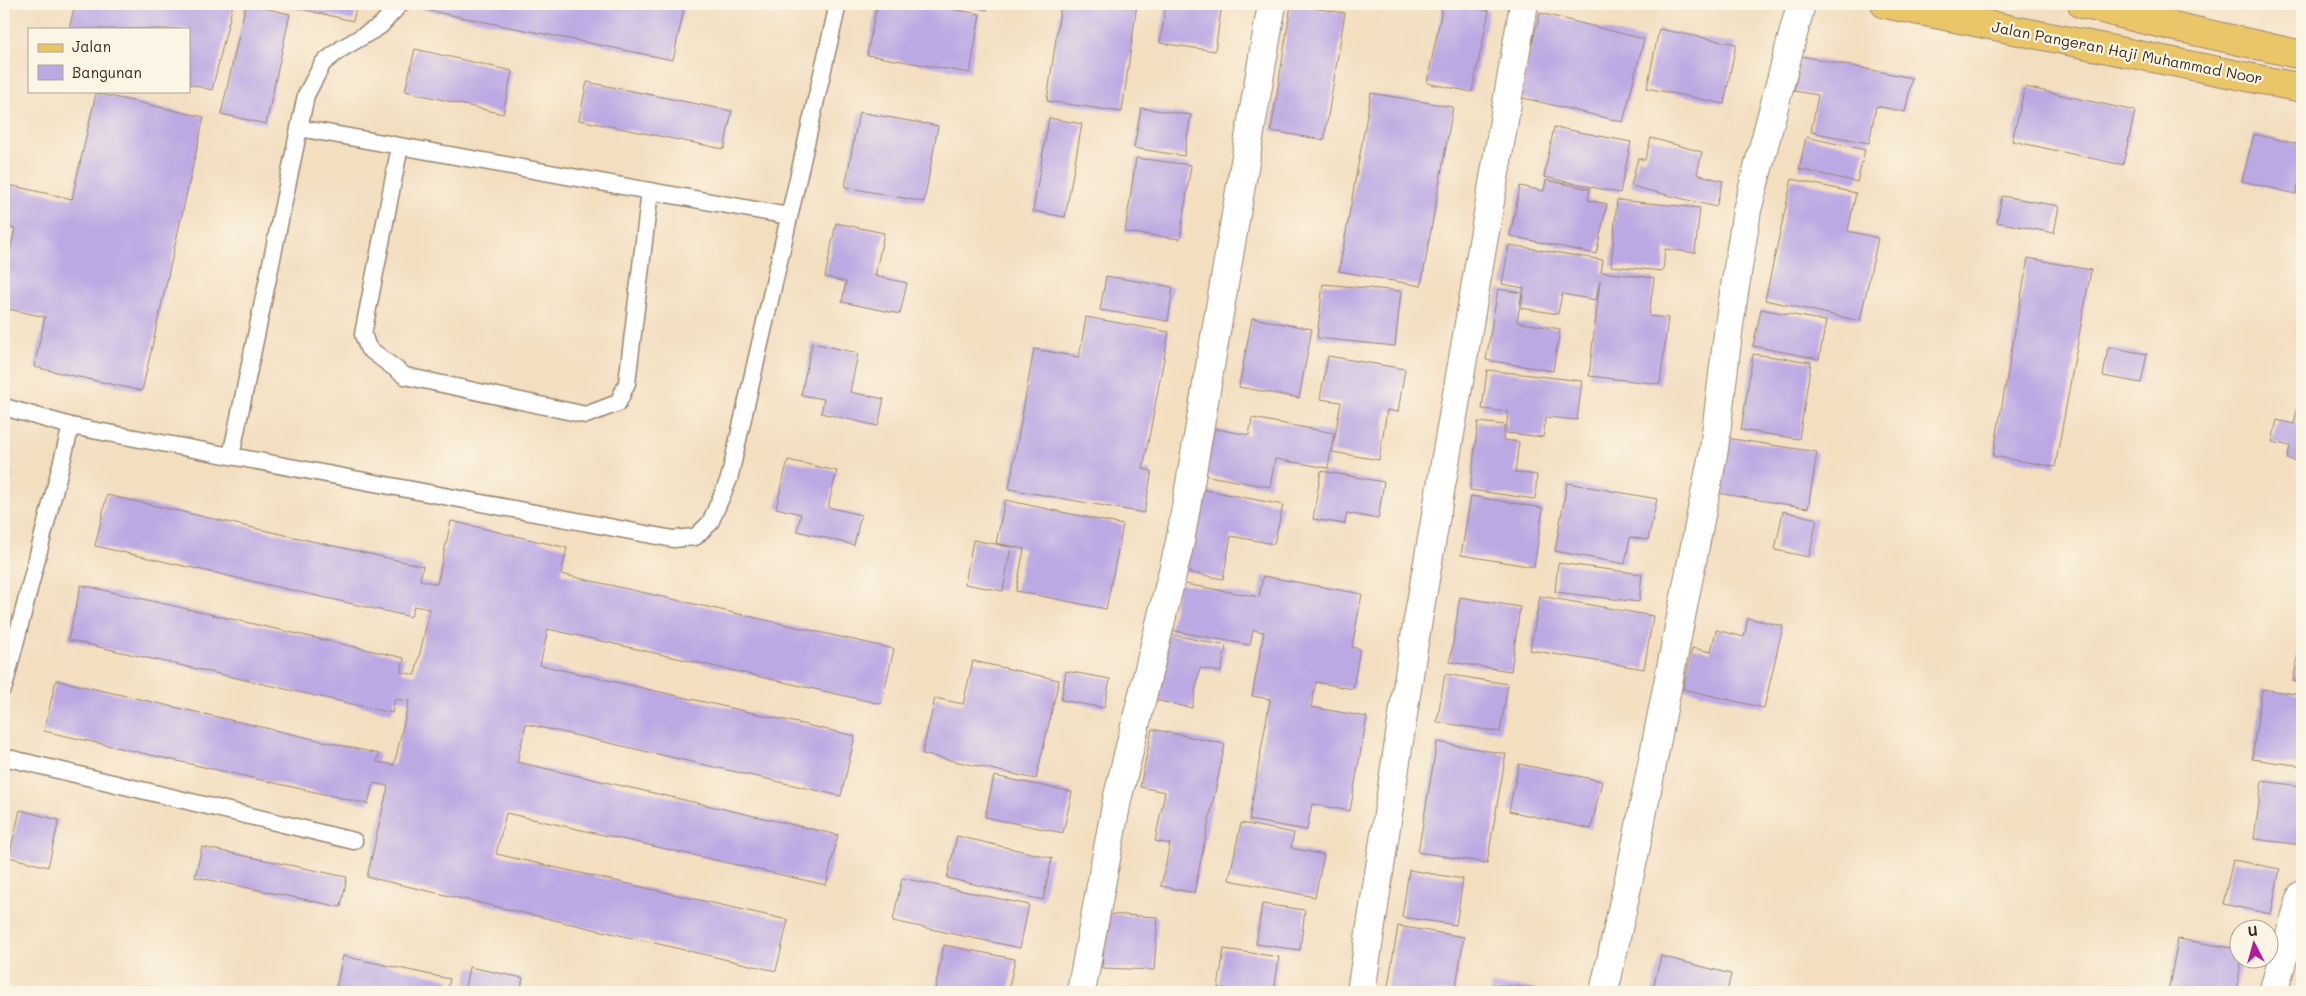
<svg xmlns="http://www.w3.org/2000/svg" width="2306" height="996" font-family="Mali,sans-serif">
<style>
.building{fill:#bca8e3}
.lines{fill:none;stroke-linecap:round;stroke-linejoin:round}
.lane-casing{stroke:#97846f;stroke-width:19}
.street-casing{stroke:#97846f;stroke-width:30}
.primary-casing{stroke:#97846f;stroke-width:30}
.lane{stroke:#fff;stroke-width:16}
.street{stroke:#fff;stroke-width:28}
.primary{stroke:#ebc669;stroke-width:28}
.labels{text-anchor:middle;stroke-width:4.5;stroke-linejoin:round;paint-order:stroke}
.street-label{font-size:15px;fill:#3b2a1e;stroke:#fcf5e5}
</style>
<rect width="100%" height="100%" fill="#fcf5e5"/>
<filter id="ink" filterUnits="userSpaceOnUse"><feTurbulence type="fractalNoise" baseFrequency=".02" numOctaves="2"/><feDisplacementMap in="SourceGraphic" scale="10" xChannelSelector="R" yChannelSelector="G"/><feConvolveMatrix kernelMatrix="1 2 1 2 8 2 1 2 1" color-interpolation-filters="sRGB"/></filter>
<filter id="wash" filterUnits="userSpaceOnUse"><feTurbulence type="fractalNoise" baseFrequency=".0096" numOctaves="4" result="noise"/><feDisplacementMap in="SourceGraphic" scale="20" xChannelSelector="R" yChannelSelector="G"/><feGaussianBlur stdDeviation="1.12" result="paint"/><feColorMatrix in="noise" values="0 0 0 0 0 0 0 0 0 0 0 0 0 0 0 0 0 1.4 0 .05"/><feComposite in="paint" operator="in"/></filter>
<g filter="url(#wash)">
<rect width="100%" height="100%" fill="#f3dec0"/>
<g id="blocks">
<!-- building -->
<path class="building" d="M75,4h158l-21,86 -23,-6v-55h-120z
M246,4l44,10 -24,110 -45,-10z
M280,4h77l-4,17z
M422,4h263l-12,56 -252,-51z
M877,4h45l58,10 -10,59 -103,-18z
M956,4h32l-1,6z
M1061,4h76l-15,108 -75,-11z
M1166,4h56l-7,47 -55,-8z
M1443,4h11l35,7 -17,81 -45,-9z
M1291,5l54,8 -21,127 -53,-9z
M1540,13l104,26 -21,83 -104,-25z
M1659,29l77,15 -12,60 -77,-16z
M415,49l97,22 -9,43 -98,-23z
M1801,56l111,22 -7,34 -29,-6 -7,37 -58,-11 7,-37 -24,-4z
M587,82l145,29 -8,38 -145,-29z
M2025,87l110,24 -12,54 -111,-24z
M96,93l108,24 -62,274 -108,-24 11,-50 -41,-9v-44h3l8,-35 -11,-3v-42l68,15z
M1371,93l82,14 -32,179 -82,-15z
M1141,108l50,7 -7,41 -50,-8z
M859,112l79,14 -14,76 -79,-15z
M1049,118l33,6 -17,93 -32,-6z
M1554,127l77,15 -11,51 -76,-16z
M2254,134l48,11v26l-6,23 -54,-13z
M1806,137l59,13 -8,32 -58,-13z
M1651,138l51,14 -5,22 26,7 -7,26 -85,-21 7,-28 7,2z
M1136,158l55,7 -11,74 -55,-7z
M1792,179l64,14 -8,38 30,7 -18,83 -95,-21z
M1546,180l44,9 -2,11 19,4 -11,50 -86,-18 10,-50 24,5z
M2002,196l57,10 -5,27 -57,-11z
M1617,200l83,8 -5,45 -30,-4 -2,22 -52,-5z
M836,223l48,10 -9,43 32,7 -7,31 -58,-12 4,-20 -21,-5z
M1509,245l94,15 -2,12 53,6 -5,38 19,2 -8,66 -71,-8 11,-95 -4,19 -34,-6 -4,20 -37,-6 3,-20 -22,-4z
M2028,258l63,12 -36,197 -62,-11z
M1106,276l67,11 -5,34 -68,-11z
M1323,284l78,7 -6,55 -78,-8z
M1498,289l24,4 -5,29 43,7 -7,42 -67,-11z
M1761,309l65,12 -7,38 -66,-13z
M1086,317l83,15 -26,137 9,2 -8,42 -135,-24 25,-140 45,8z
M1252,318l60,11 -13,69 -60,-11z
M812,343l46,10 -8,39 34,7 -6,27 -57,-13 3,-14 -23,-4z
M2108,347l39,7 -6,29 -38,-7z
M1753,354l58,8 -12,77 -58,-9z
M1328,356l77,13 -7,43 -11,-2 -8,50 -47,-8 9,-50 -21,-3z
M1487,370l95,11 -5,39 -31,-3 -3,20 -37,-4 2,-21 -26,-3z
M2297,409l5,1v52l-15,-3 3,-13 -18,-4 5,-22 17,4z
M1252,418l82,15 -6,35 -53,-9 -5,28 -67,-12 8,-47 38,7z
M1478,422l27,3 -2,15 16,2 -4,30 22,3 -2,24 -65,-9z
M1726,438l91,14 -9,56 -91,-15z
M788,460l49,11 -9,36 33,8 -7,30 -57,-14 4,-17 -25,-6z
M4,471l5,1 -4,22h-1z
M1321,471l63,11 -6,37 -31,-6 -2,11 -32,-5z
M1567,483l90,16 -9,41 -18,-3 -5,27 -70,-13z
M1195,488l88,17 -9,39 -43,-8 -8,43 -45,-9z
M107,495l316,71 -3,14 17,4 14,-63 116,27 -6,26 333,75 -13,55 -333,-75 -8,36 315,71 -14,60 -315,-72 -9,38 321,73 -12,50 -320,-72 -10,41 292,66 -12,51 -409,-94 21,-91 -15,-3 -5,21 -324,-73 12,-51 323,74 -2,8 17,3 15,-64 -14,-2 -3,14 -324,-73 13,-55 323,73 -3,14 14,3 15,-66 -16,-3 -3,11 -316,-71z
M1471,496l72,12 -9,59 -73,-12z
M1005,500l118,25 -17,84 -90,-18 8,-42 -28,-6z
M1783,511l34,8 -8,38 -34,-7z
M973,540l38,7 -8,44 -38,-7z
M1558,563l84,11 -3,28 -84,-10z
M1263,576l99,18 -10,53 8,2 -7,40 -37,-7 -5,25 56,10 -17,94 -38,-7 -5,26 -58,-10 21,-121 -18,-3 12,-64 -11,-2 -3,15 -80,-15 9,-47 80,14z
M1540,596l113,20 -9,53 -114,-19z
M1460,597l60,10 -9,64 -61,-9z
M1748,618l35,8 -19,82 -81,-19 9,-41 19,4 5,-22 28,7z
M1164,633l62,13 -5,26 -21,-4 -8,40 -42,-9z
M2301,637h1v46l-9,-2z
M973,661l86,19 -23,99 -114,-25 13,-56 28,6z
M1066,671l44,8 -6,29 -43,-8z
M1445,674l63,10 -8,48 -63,-10z
M2262,689l40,6v71l-50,-7z
M1152,729l73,15 -31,149 -33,-7 9,-42 -15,-3 10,-49 -25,-5z
M1437,742l69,12 -19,109 -69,-11z
M1519,764l83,17 -11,48 -82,-18z
M994,776l78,16 -9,41 -78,-16z
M2262,781l40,5v59l-48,-6z
M20,810l39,10 -11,47 -39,-10z
M1241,823l53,10 -3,15 33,7 -9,42 -86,-17z
M957,836l95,22 -9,42 -96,-22z
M202,847l145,30 -6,30 -146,-30z
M2233,860l47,9 -9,45 -48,-10z
M1409,870l54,9 -7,46 -54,-8z
M902,878l127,27 -9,43 -127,-27z
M1262,904l43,6 -5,40 -44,-6z
M1106,914l52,3 -4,53 -52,-2z
M1398,926l66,11 -9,55h-68z
M2178,939l60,10v9h4l-6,34h-68z
M944,945l71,14 -7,33h-57l-16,-3z
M1224,949l55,8 -5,35h-28l-28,-4z
M343,956l107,23 -3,13h-112z
M1661,956l70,18 -4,18h-75z
M469,967l54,11 -3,14h-56z
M1492,984l45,5v3h-46z"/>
</g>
</g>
<g filter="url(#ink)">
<use href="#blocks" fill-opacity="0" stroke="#97846f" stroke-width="1"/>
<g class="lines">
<defs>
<path id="lane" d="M299,128l490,88
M400,146l-37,188 5,14 37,28 181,39 32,-12 9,-20 23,-192
M4,407l67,19 602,113 22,-2 15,-14 19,-44 109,-475
M231,456l75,-361 17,-32 18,-14 39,-23 20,-22
M4,687l67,-261
M4,757l350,84"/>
<path id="street" d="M1081,992l36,-192 63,-258 92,-538
M1361,992l52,-343 111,-645
M1604,992l31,-141 79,-402 15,-124 18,-115 54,-206
M2273,992l29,-97"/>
<path id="primary" d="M1885,4l417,84
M2082,4l59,15 161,36"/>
</defs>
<!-- lane casing -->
<use href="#lane" class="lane-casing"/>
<!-- street casing -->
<use href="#street" class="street-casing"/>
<!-- primary casing -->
<use href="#primary" class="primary-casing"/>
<!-- lane -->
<use href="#lane" class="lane"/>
<!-- street -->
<use href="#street" class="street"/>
<!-- primary -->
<use href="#primary" class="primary"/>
</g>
</g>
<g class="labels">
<!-- street labels -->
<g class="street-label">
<text transform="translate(2127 53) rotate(11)" y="5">Jalan Pangeran Haji Muhammad Noor</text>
</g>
</g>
<!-- margin -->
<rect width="2306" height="996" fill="none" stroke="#fcf5e5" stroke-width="20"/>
<!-- legend -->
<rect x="28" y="28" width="162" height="65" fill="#fcf5e5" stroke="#afa495"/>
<rect x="38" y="44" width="25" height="8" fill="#ebc669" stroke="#afa495"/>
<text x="72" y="52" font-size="15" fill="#3b2a1e">Jalan</text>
<rect x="38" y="65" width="25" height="15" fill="#bca8e3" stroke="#afa495"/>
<text x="72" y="78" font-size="15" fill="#3b2a1e">Bangunan</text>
<!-- north arrow -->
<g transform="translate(2254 944) rotate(354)"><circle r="24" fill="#fcf5e5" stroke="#afa495"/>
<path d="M0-4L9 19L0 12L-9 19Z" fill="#b5179e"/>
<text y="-8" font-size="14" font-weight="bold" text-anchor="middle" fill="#3b2a1e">U</text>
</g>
</svg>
